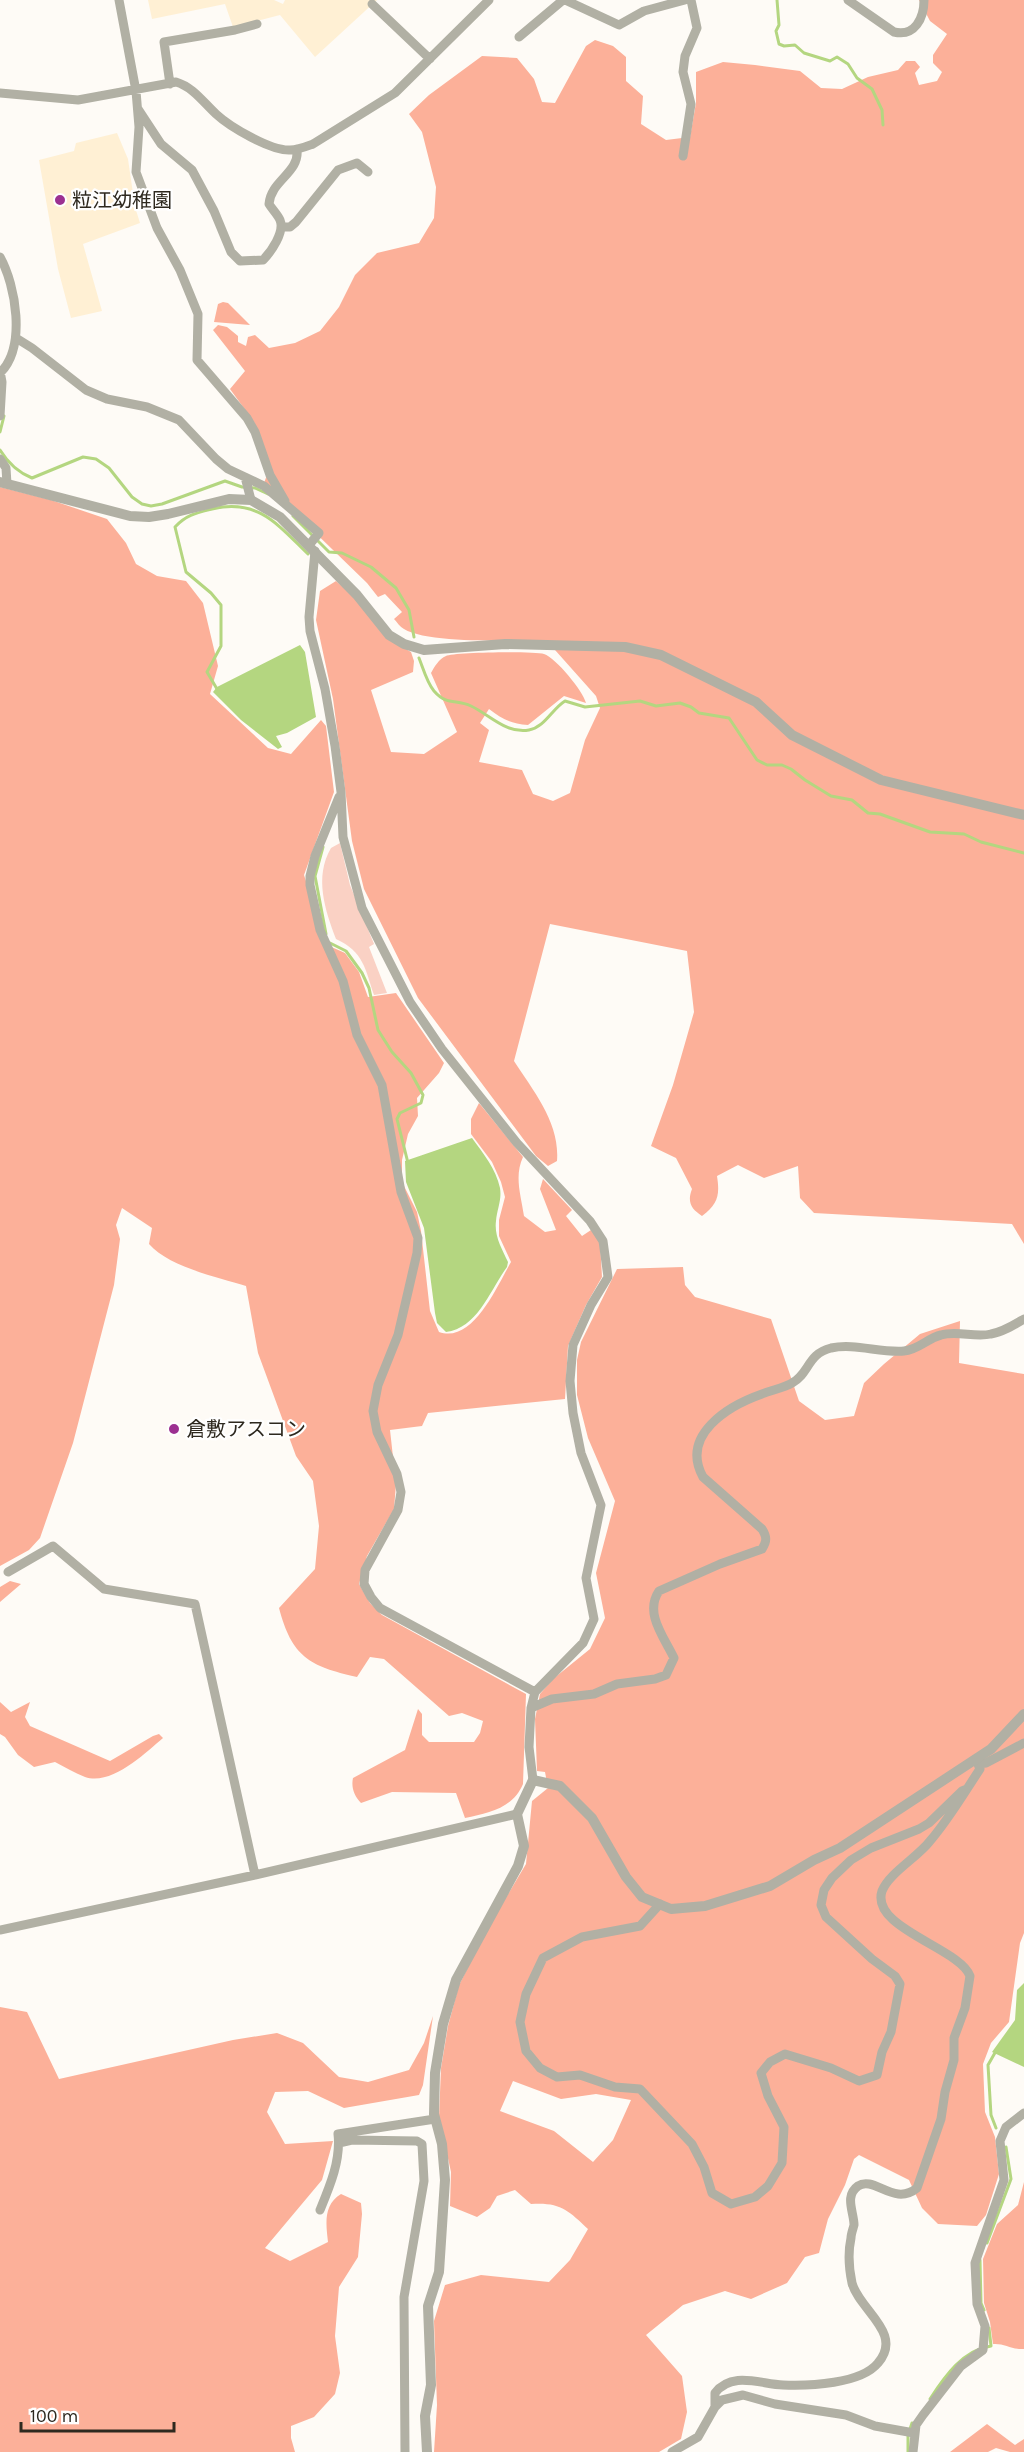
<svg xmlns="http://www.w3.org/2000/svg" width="1024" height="2452" font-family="Karla,'Noto Sans JP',sans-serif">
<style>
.built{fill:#fff0d4}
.green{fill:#fad1c4}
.forest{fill:#fcb099;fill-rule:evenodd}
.water{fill:#b4d680}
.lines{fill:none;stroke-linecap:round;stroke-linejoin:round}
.stream{stroke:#b4d680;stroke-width:3}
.minor{stroke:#b1b0a4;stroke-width:9}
.tertiary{stroke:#b1b0a4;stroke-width:10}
.poi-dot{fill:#9c3091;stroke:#fff;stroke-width:2}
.labels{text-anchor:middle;stroke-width:4.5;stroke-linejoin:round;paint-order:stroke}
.poi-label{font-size:20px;fill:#2e291f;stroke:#fff;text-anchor:start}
</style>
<rect width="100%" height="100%" fill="#fefbf6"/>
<!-- built -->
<path class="built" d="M148,0h126l9,4 2,-4h92l-62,57 -35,-42 -47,12 -8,-23 -73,15z
M117,133l11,26 7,48 5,16 -57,21 19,67 -31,7 -13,-49 -19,-109 35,-9 2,-8z"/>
<!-- green -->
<path class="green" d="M340,843l10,42 24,59 -5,3 18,46 -13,2c-9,-26 -10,-43 -38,-56 -11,-29 -22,-62 -5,-91z"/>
<!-- forest -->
<path class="forest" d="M919,0h105v1244l-12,-20 -198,-11 -14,-15 -2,-32 -34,12 -26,-13 -21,11c3,19 1,28 -15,40 -11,-7 -15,-14 -10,-27l-16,-31 -25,-12 22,-61 21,-73 -7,-61 -137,-27 -36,137c20,31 46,62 43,100l-9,5 -12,-10 -118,-158 -54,-109 -12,-48 -19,-142 -17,-79 4,-29 16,-10 16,14 34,43 25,14 3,9 -1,11 -42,18 20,62 33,2 33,-22 -26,-59c3,-6 8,-14 15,-17 7,-4 89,-5 98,-2 12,4 39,37 42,49l-22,-7 -36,29c-17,-1 -26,-6 -39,-16l-9,14 9,7 -10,32 43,8 11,24 20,7 17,-8 15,-53 15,-32 -4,-12 -49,-55c-31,-1 -119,3 -143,-12 -4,-2 -7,-7 -10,-10l8,-7 -17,-18 -7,3 -11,-14 -103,-100 6,-16 -16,-45 -24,-33 15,-18 -32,-41 5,-5 9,2 11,9v6l8,4 2,-9 7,-2 14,13 26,-5 25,-12 19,-24 16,-32 22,-22 42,-10 15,-25 2,-31 -14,-55 -13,-18 20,-19 53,-39 35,2 17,21 8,23 13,1 31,-57 9,-6 18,6 13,11v24l17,15 -2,28 25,16 24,-3 6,-34v-31l27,-10 32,3 45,6 21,17 21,1 26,-12 30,-7 8,-9h9l5,6 -5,6 4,12 18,-4 5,-9 -9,-9v-8l14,-21 -17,-13z
M223,302l5,1 22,22 -36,-3 4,-18z
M0,487l51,13 56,19 19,24 10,21 21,12 29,5 17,22 15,63 -8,28 58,54 23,6 30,-34 5,6 8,66 -30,83 23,70 18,8 14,19 9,25 28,-4 48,70 -5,10 -22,25 1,18 -10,18 -6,26v22l15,30 4,19 9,80 9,21c34,12 58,-46 72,-70l-12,-26v-16l6,-23 -4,-15 -9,-20 -21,-28v-15l8,-16 44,54c-9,19 -2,39 1,59l21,16 11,-2 -16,-41 3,-10 29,31 -6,6 16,20 9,-6 9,12 2,35 -16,28 -18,41 -3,53 -137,14 -6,13 -32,4 6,54 -2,25 -27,47 -8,28 11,19 12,12 144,79 -3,90c-10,24 -34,29 -58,34l-9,-25 -64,-1 -31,11c-7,-7 -10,-16 -8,-25l52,-28 13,-41 4,5v21l7,7h45l6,-9 3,-12 -21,-8 -13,3 -65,-57 -14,-2 -13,20c-48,-11 -65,-20 -78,-69l36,-39 4,-43 -6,-45 -17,-25 -38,-103 -12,-67c-29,-9 -77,-19 -97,-42l3,-16 -30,-20 -6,17 4,14 -6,46 -41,158 -33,95 -11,12 -29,16z
M683,1267l2,18 10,12 76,22 28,82 26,19 29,-4 10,-33 20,-19 36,-30 40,-13 -1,42 65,11v559l-4,10 -11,79 -18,21 -8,21 2,48 10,25 4,37 -13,41 -9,11 -39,-2 -16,-16 -13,-28 -50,-25 -5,4 -9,26 -17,34 -9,34 -14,4 -18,26 -36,16 -26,-8 -42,14 -37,30 36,41 5,36 -6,27 -22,13h-225l3,-47 -3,-84 11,-36 36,-10 68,7 21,-22 18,-31c-20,-19 -28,-27 -57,-25l-16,-14 -18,6 -7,12 -13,9 -27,-11 1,-34 -12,-55 2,-49 7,-42 11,-41 30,-59 37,-62 6,-63 16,-13 -3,-16 -8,-1 -2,-52 5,-25 13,-15 37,-30 15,-31 -9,-45 19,-72 -27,-63 -11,-43v-35l4,-18 36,-73zM513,2081l48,18 35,-5 35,6 -18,40 -20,22 -39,-31 -54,-20z
M10,1581l11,3 -21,18v-15z
M0,1702l11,10 19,-10 -5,15 5,9 80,35 43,-25 6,-2 4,4c-18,15 -51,48 -78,39 -10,-4 -20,-10 -30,-15l-21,5 -16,-12 -13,-18 -5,-3z
M0,2007l27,5 32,67 174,-39 44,-7 26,10 36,34 29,5 41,-12 15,-27 9,-27 -10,69 -4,10 -75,13 -36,-17 -33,1 -8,20 18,32 48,-3 -11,39 -57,68 25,13 38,-19c-2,-18 -5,-37 13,-48l20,9 1,11 -4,43 -19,30 -4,49 5,37 -5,21 -21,23 -23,9v12l4,14h-295z
M1024,2182v167c-11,1 -20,-6 -31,-5l-3,-22 -6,-19 -1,-44 14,-35 21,-19z
M987,2424l28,21 9,-6v13h-14l-14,-4 -8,4h-38z"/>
<!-- water -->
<path class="water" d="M300,645l5,7 11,65 -29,16 -11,3 6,11 -4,2 -37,-29 -28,-28 4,-5z
M472,1138c11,15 24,31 28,50 2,12 -3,21 -4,33 -2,15 6,28 12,41l-1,5c-17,23 -29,61 -61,65l-9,-9 -2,-10 -11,-85 -18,-46 -1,-21z
M1024,1983v84l-32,-15 23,-32 2,-30z"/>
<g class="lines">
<!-- stream -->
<path class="stream" d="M777,0l2,25 -3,6 3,13 5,2 11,-1 9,8 26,8 7,-4 11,7 9,14 15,11 10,21 1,15
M0,432l4,-16
M0,450c8,13 17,22 32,28l51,-21 13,2 13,9 23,29 10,7 9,2 11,-2 63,-23 17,6 13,1 13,6
M293,516l36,36 13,1 29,14 25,21 13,22 5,27
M419,658c4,10 8,25 15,33 13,15 22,8 37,15 19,9 35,28 58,24 16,-3 23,-21 36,-29l20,6 55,-6 16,5 24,-3 11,4 8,6 30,5 28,42 10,5h15l9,4 14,11 26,16 21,4 16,13 12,1 50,18 34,2 17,8 43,11
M217,689l-10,-17 14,-26v-41l-10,-12 -25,-21 -11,-45c11,-12 21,-14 37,-18 46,-11 66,16 96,45
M323,847l-8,29 11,58
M330,943l16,8 16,22 7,15 9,42 14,22 19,21 12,22 -2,8 -21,10 -3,6 11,44
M996,2051l-8,14 3,50 5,13
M987,2243l24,-64 -5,-32
M980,2260l1,43 3,7
M930,2399c15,-23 33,-49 61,-53l-2,-18
M908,2452v-17l4,-12"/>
<!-- minor -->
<path class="minor" d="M119,0l17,91 3,36 -3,45 21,56 23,42 18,44 -1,46 50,58 8,14 15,43 15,26
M565,0l54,25 25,-14 41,-11
M848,0l46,32c21,5 30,-14 30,-32
M372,4l58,55
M519,37l44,-37
M170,84l-6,-42 71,-12 22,-6
M0,93l78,7 98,-18c17,5 27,20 40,32 14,13 55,37 74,36 8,0 15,-3 23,-6l82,-51 94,-93
M138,109l23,35 31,26 22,41 17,41 9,9 23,-1c8,-8 22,-28 17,-40 -2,-5 -8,-11 -11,-16 2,-24 31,-31 28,-55
M683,156l8,-52 -8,-32 2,-16 12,-28 -6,-28
M281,227h9l6,-5 42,-52 19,-7 11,9
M0,257c16,29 26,89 1,115
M16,338l16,10 54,42 21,9 40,8 32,13 37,39 12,10 36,17 55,47 -10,12
M0,371l2,11 -2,34
M0,459l6,9 1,16
M245,477l6,23
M315,551l-6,66 1,14 15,58 10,57 6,46 2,45 19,71 48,94 32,47 75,94 73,78 13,20 5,36 -17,28 -18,40 -3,36 3,32 8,40 20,52 -15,73 8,41 -11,24 -48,49 -4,16 -2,39 4,33
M339,797l-24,59 -5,20v9l10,45 23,51 14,54 25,50 19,107 17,46 -1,15 -19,82 -20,50 -5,26 4,21 20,42 4,18 -3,18 -33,60 -1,14 7,13 9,11 155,84
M8,1572l45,-26 51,43 91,15 60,271
M531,1708l21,-9 42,-5 23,-10 38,-5 11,-4 8,-17c-10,-21 -30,-45 -15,-67l61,-27 42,-15c5,-8 5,-12 0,-20l-59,-52c-23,-42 25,-71 59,-83 9,-4 22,-6 30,-11 18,-10 15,-29 39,-35 24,-5 49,5 73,3 14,-1 24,-13 37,-16 16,-5 34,3 50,-1 12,-2 23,-9 33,-15
M979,1764l7,-1 38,-20
M660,1904l-20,22 -58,11 -39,21 -17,36 -6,28 6,29 14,17 17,9 23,-2 35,12 25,2 52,55 12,23 8,26 19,11 24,-7 13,-11 14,-23 2,-36 -16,-31 -7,-23 9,-11 15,-8 46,14 28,13 18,-6 5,-23 9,-20 9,-48 -5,-8 -23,-17 -46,-42 -5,-12 3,-15 8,-12 19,-18 20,-12 48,-19 10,-6 33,-32 5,-2
M0,1930l255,-55 262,-61
M339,2143l13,-3 65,1 5,3 2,37 -20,116 1,155
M320,2210c10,-24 21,-50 18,-76l97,-15
M715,2407v-14c17,-22 45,-9 68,-8 26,1 78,-1 95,-22 26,-30 -19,-53 -26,-80 -3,-14 -4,-31 -1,-45 0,-4 2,-9 3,-13 0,-13 -10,-29 4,-39 16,-11 36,21 59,2l24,-69 4,-27 9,-32v-22l11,-30 5,-32c-10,-28 -100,-48 -88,-85 7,-18 36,-34 48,-50 19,-22 34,-48 50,-72l-4,-10
M672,2452l26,-15 17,-30 7,-7 21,-5 32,9 71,11 29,11 39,7
M913,2452l3,-27 7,-10 38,-49 22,-16 2,-24 -8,-22 -2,-41 29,-83 -4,-39 6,-14 18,-14"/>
<!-- tertiary -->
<path class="tertiary" d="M0,482l130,34 19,1 19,-3 61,-15 22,1 29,17 77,78 32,40 15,9 20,6 81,-6 120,3 36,8 95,47 36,33 89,45 143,35
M427,2452l-2,-36 6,-31 -3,-79 11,-34 6,-92 -3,-36 -8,-30 1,-41 8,-49 13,-44 62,-114 6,-20 -7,-32 16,-34 27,6 32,32 34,59 16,20 29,12 34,-3 65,-20 44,-26 26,-12 151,-99 33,-35"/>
</g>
<!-- markers -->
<g class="poi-dot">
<circle cx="60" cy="200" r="6"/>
<circle cx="174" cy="1429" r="6"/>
</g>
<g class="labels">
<!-- poi labels -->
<g class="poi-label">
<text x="72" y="207">粒江幼稚園</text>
<text x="186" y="1436">倉敷アスコン</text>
</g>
</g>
<!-- scale -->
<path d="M21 2422v9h153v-9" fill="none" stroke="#2e291f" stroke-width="3"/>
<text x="30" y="2422" font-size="18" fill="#2e291f" stroke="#ffffff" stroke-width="4.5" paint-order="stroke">100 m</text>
</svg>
